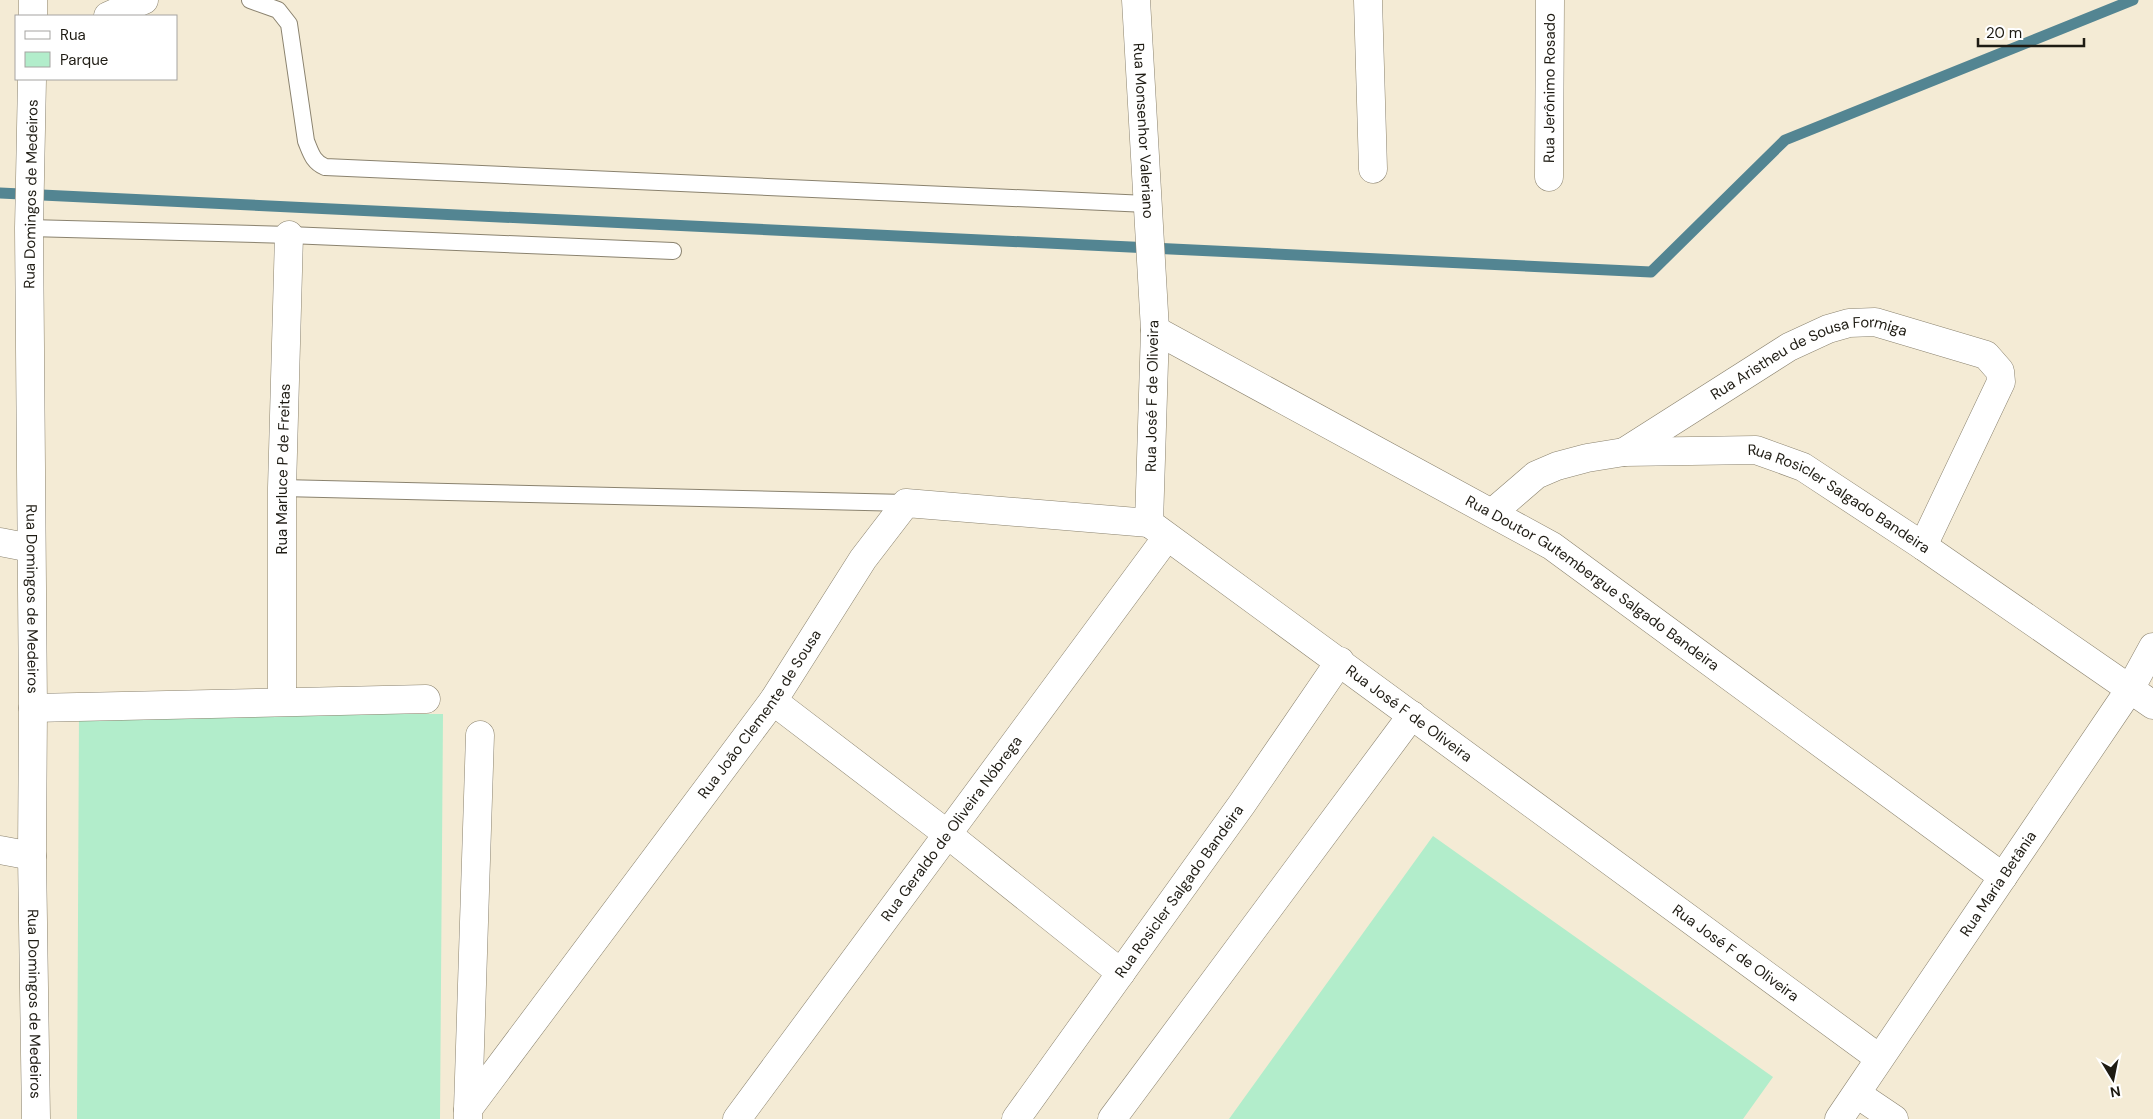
<svg xmlns="http://www.w3.org/2000/svg" width="2153" height="1119" font-family="'DM Sans',sans-serif">
<style>
.green{fill:#b2edcb}
.lines{fill:none;stroke-linecap:round;stroke-linejoin:round}
.stream{stroke:#538592;stroke-width:11}
.service-casing{stroke:#8a826e;stroke-width:18}
.minor-casing{stroke:#8a826e;stroke-width:29}
.service{stroke:#fff;stroke-width:16}
.minor{stroke:#fff;stroke-width:28}
.labels{text-anchor:middle;stroke-width:4;stroke-linejoin:round;paint-order:stroke}
.street-label{font-size:15px;fill:#1e1b13;stroke:#fff}
</style>
<rect width="100%" height="100%" fill="#f4ebd5"/>
<!-- green -->
<path class="green" d="M79,713l364,1 -3,405h-363z
M1433,836l340,241 -30,42h-514z"/>
<g class="lines">
<!-- stream -->
<path class="stream" d="M0,193l1651,79 134,-132 348,-140"/>
<defs>
<path id="service" d="M250,0l28,10 11,14 17,117c5,12 7,21 19,26l822,37
M29,228l260,7 384,16
M282,488l624,15"/>
<g id="minor">
<path id="s1" d="M1136,0l19,330 -6,193 730,535"/>
<path d="M1368,0l5,169"/>
<path d="M33,16v-16"/>
<path d="M108,16l36,-16"/>
<path id="s2" d="M32,79l-3,149 4,480 -1,148 4,263"/>
<path id="s3" d="M1549,177l1,-177"/>
<path id="s4" d="M1155,330l397,216 451,331"/>
<path id="s5" d="M1624,452l165,-105 39,-18 21,-6 26,-1 111,33 14,16 1,11 -78,164"/>
<path id="s6" d="M1493,512l43,-37 21,-9 30,-8 37,-6 132,-2 47,17 120,79 230,159"/>
<path d="M0,542l31,6"/>
<path id="s7" d="M282,701v-213l7,-253"/>
<path d="M773,701l173,132 175,140"/>
<path d="M33,708l393,-9"/>
<path d="M0,850l32,6"/>
<path d="M1857,1094l37,25"/>
<path d="M468,1109l12,-374"/>
<path id="s8" d="M468,1119v-10l305,-408 90,-142 43,-56 243,20"/>
<path id="s9" d="M737,1119l430,-582"/>
<path id="s10" d="M1016,1119l226,-315 98,-143"/>
<path d="M1112,1119l300,-404"/>
<path id="s11" d="M1839,1119l291,-430 23,-42"/>
</g>
</defs>
<!-- service casing -->
<use href="#service" class="service-casing"/>
<!-- minor casing -->
<use href="#minor" class="minor-casing"/>
<!-- service -->
<use href="#service" class="service"/>
<!-- minor -->
<use href="#minor" class="minor"/>
</g>
<g class="labels">
<!-- street labels -->
<g class="street-label">
<text dy="5" stroke="none"><textPath href="#s3" startOffset="89">Rua Jerônimo Rosado</textPath></text>
<text dy="5" stroke="none"><textPath href="#s1" startOffset="131">Rua Monsenhor Valeriano</textPath></text>
<text transform="translate(31 194) rotate(-89)" y="5">Rua Domingos de Medeiros</text>
<text dy="5" stroke="none"><textPath href="#s5" startOffset="212">Rua Aristheu de Sousa Formiga</textPath></text>
<text transform="translate(1152 396) rotate(-89)" y="5">Rua José F de Oliveira</text>
<text dy="5" stroke="none"><textPath href="#s7" startOffset="232">Rua Marluce P de Freitas</textPath></text>
<text dy="5" stroke="none"><textPath href="#s6" startOffset="376">Rua Rosicler Salgado Bandeira</textPath></text>
<text dy="5" stroke="none"><textPath href="#s4" startOffset="506">Rua Doutor Gutembergue Salgado Bandeira</textPath></text>
<text dy="5" stroke="none"><textPath href="#s2" startOffset="520">Rua Domingos de Medeiros</textPath></text>
<text dy="5" stroke="none"><textPath href="#s1" startOffset="846">Rua José F de Oliveira</textPath></text>
<text dy="5" stroke="none"><textPath href="#s8" startOffset="501">Rua João Clemente de Sousa</textPath></text>
<text dy="5" stroke="none"><textPath href="#s9" startOffset="361">Rua Geraldo de Oliveira Nóbrega</textPath></text>
<text dy="5" stroke="none"><textPath href="#s11" startOffset="284">Rua Maria Betânia</textPath></text>
<text dy="5" stroke="none"><textPath href="#s10" startOffset="280">Rua Rosicler Salgado Bandeira</textPath></text>
<text dy="5" stroke="none"><textPath href="#s1" startOffset="1251">Rua José F de Oliveira</textPath></text>
<text dy="5" stroke="none"><textPath href="#s2" startOffset="925">Rua Domingos de Medeiros</textPath></text>
</g>
</g>
<!-- legend -->
<rect x="15" y="15" width="162" height="65" fill="#ffffff" stroke="#a5a4a1"/>
<rect x="25" y="31" width="25" height="8" fill="#ffffff" stroke="#a5a4a1"/>
<text x="60" y="40" font-size="15" fill="#1e1b13">Rua</text>
<rect x="25" y="52" width="25" height="15" fill="#b2edcb" stroke="#a5a4a1"/>
<text x="60" y="65" font-size="15" fill="#1e1b13">Parque</text>
<!-- north arrow -->
<g transform="translate(2113 1079) rotate(170)" stroke="#ffffff" stroke-width="4" paint-order="stroke">
<path d="M0-4L9 19L0 12L-9 19Z" fill="#1e1b13"/>
<text y="-8" font-size="14" font-weight="bold" text-anchor="middle" fill="#1e1b13">N</text>
</g>
<!-- scale -->
<path d="M1978 38v8h106v-8" fill="none" stroke="#1e1b13" stroke-width="2.5"/>
<text x="1986" y="38" font-size="15" fill="#1e1b13" stroke="#ffffff" stroke-width="4" paint-order="stroke">20 m</text>
</svg>
